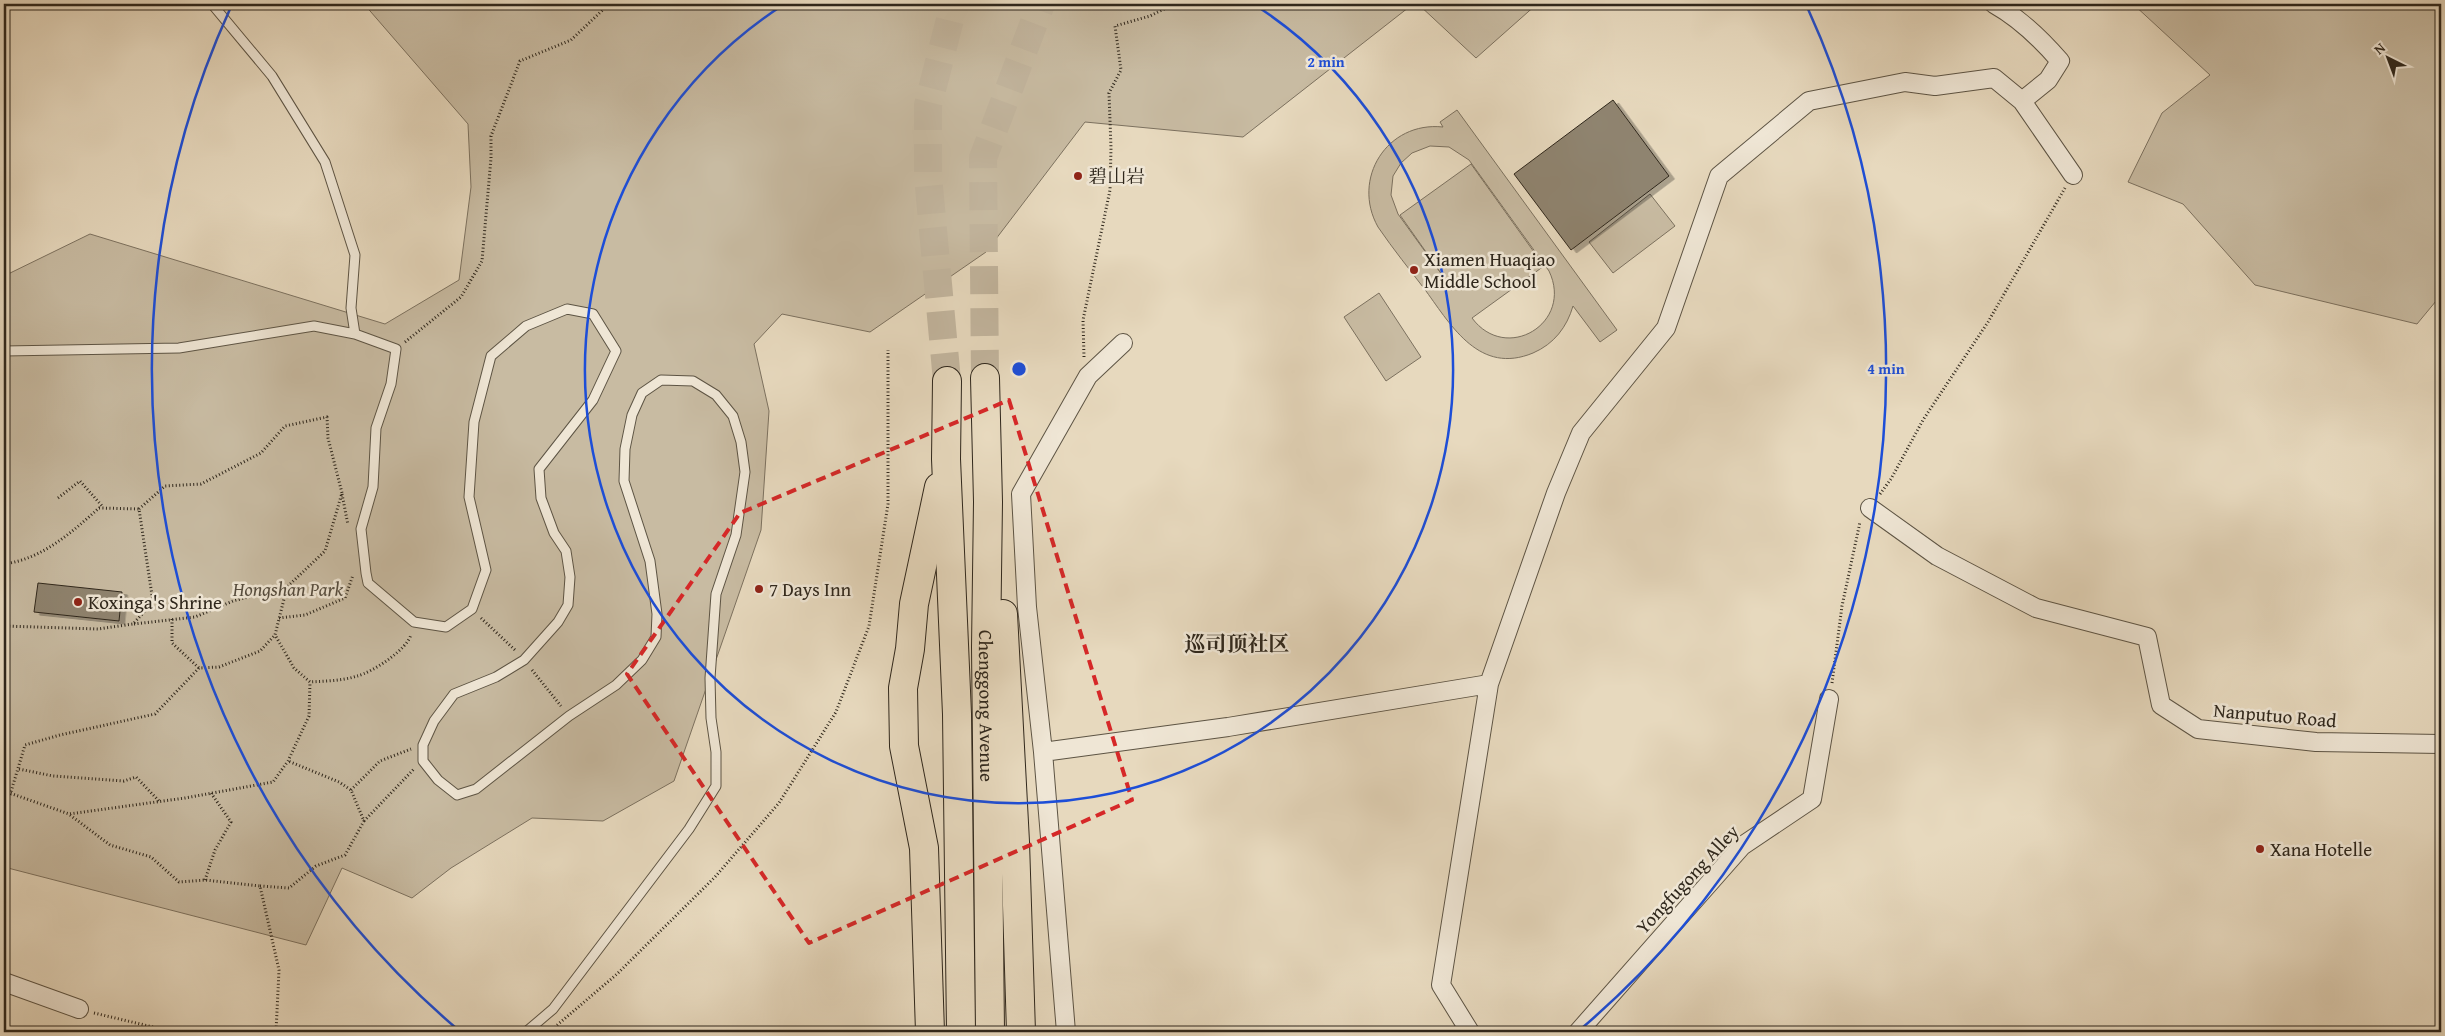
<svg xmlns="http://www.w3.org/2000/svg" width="2445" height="1036" font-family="'Gentium Book Plus','Noto Serif SC',serif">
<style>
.green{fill:#c8bba2;stroke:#7c715f;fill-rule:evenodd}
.building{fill:#8f8470;stroke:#2f271c;filter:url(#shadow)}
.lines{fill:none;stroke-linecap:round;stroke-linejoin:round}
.trunk-tunnel{stroke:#c2b59e;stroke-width:28;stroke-dasharray:28 14;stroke-linecap:butt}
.service-casing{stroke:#5d5444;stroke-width:11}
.minor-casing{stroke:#5d5444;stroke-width:20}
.trunk-casing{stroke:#2f271c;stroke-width:30}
.path{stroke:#2f271c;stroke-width:3;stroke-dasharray:1 2.5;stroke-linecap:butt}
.service{stroke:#efe6d5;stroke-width:9}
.minor{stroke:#efe6d5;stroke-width:18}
.trunk{stroke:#e7d9be;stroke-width:28}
.marked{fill:none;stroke:#d62828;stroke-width:4;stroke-dasharray:10 6;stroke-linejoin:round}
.ring{fill:none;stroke:#1d4ed8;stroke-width:2.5}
.poi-dot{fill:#8f2418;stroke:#efe6d5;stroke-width:2}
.labels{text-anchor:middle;stroke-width:5;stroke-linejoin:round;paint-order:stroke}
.poi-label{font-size:19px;fill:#2f271c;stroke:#efe6d5;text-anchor:start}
.park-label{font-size:19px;font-style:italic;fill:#554c3e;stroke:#efe6d5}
.street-label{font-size:19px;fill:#2f271c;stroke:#efe6d5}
.quarter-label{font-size:21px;font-weight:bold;fill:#2f271c;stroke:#efe6d5}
.centre{fill:#1d4ed8;stroke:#efe6d5;stroke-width:2.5}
.ring-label{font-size:15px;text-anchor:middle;font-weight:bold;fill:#1d4ed8;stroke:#efe6d5;stroke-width:5;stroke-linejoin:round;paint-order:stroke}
</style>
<defs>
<filter id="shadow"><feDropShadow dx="5.5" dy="3" stdDeviation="0" flood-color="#0004"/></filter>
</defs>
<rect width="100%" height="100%" fill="#e7d9be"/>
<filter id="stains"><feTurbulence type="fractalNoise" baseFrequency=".004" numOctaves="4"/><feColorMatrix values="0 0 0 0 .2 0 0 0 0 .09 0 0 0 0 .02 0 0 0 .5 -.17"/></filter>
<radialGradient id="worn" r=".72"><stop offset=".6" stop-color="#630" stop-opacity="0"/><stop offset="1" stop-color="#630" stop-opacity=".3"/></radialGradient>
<!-- green -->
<path class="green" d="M364,4h1049l-170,133 -158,-15 -99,130 -116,80 -88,-18 -28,30 15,67 -8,119 -87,251 -71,40 -71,-3 -81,50 -39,30 -70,-30 -36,77 -302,-78v-591l86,-42 295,90 74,-44 12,-93 -3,-63z
M1418,4h119l-61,54z
M2133,4h308v291l-24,29 -162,-39 -72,-81 -55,-22 34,-69 48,-38z
M1457,110l160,220 -17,12 -27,-36c-6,21 -19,38 -40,47 -53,22 -81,-26 -107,-62 -16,-21 -33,-42 -48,-64 -27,-48 9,-106 65,-100l-3,-5zM1430,146l19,1 20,13 80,111c25,52 -43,93 -77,47l72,-52 -73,-102 -71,51 50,71 -52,-72 -7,-19 2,-19 8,-13 11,-10z
M1650,194l25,32 -62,47 -24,-31z
M1379,293l42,64 -35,24 -42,-64z"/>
<!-- building -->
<path class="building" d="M1613,100l56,76 -98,74 -57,-76z
M38,583l84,9 -3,29 -85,-9z"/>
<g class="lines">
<!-- trunk-tunnel -->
<path class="trunk-tunnel" d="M985,378l-2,-220 58,-154
M947,381l-19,-205v-71l26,-101"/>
<defs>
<path id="service" d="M212,4l60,72 53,86 30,93 -4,53 4,26
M4,351l175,-3 135,-22 41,8 41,15 -5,35 -15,44 -3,59 -12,42 5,44 2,10 46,39 32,5 26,-18 14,-39 -17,-73 5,-75 17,-66 35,-30 41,-17 26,5 23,37 -23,49 -54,69 2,29 13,35 12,18 4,26 -2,28 -10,17 -34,38 -28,17 -42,17 -20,27 -11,24v16l15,19 19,15 19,-6 93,-73 47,-31 26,-25 14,-23 1,-23 -7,-53 -26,-80 1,-32 7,-34 10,-22 19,-13 32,1 23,14 17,21 8,26 4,30 -9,63 -20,59 -6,84 1,40 5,34v34l-27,43 -136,180 -27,23"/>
<path id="minor" d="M2022,101l51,74
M1870,508l67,48 99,52 111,29 14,68 37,24 118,13 125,2
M1043,752l185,-25 261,-43
M4,982l75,27
M1066,1032l-23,-280 -16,-145 -6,-113 67,-118 35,-33
M1470,1032l-29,-47 48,-301 67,-191 25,-60 85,-105 53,-152 90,-75 96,-19 30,4 59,-8 28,23 26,-21 12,-19c-19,-22 -41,-43 -66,-57
M1578,1032l164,-186 70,-47 17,-100"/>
<g id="trunk">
<path id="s1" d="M985,378l3,124 -2,145 4,385"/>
<path d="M947,381l-1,78 11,255 4,318"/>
<path d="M1003,614l12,228 6,190"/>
<path d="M930,1032l-6,-184 -20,-102 -1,-58 7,-39 4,-45 25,-117"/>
</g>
</defs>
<!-- service casing -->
<use href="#service" class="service-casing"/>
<!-- minor casing -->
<use href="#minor" class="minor-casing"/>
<!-- trunk casing -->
<use href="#trunk" class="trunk-casing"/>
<!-- path -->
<path class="path" d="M405,342l56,-45 21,-36 9,-103v-22l29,-75 51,-21 38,-36
M1084,357l-1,-37 27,-130 1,-42 -2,-55 12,-23 -6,-44 35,-10 24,-12
M342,494l6,31
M1880,494l11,-15 32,-59 65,-98 77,-134
M58,498l22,-17 23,26
M139,509l26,-23 36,-2 60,-31 24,-27 42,-9 1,21 14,55 -17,58 -38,36
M4,564c38,-5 67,-31 95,-56l40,1 14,93 -20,22 -35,5 -94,-3
M279,618l26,-3 40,-17 8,-23
M481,618l34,32
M172,619v24l27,25
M134,624l61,-7 38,-16 54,-14 -12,48 19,33 16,14c15,-1 32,-1 47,-6 16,-4 51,-27 54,-42
M532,670l29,36
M1832,683l10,-77 18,-84
M19,769l34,7 71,5 12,-4 24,25
M351,790l29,-29 31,-12
M4,791l65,23 116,-16 88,-16 15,-21 21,-45 1,-34
M10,795l15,-50 35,-10 95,-21 44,-46 20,-1 41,-16 15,-16
M70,815l40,30 41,12 28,25 26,-2 55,6 19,84 -3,62
M364,821l50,-52
M205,880l10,-30 16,-28 -20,-29
M260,886l29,2 27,-22 29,-11 19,-34 -13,-31 -12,-8 -51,-21
M94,1013l80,19
M549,1032l68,-58 98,-97 64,-74 57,-91 33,-86 19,-122v-154"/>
<!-- service -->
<use href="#service" class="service"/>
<!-- minor -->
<use href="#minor" class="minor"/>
<!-- trunk -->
<use href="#trunk" class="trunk"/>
</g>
<!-- marked area -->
<path class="marked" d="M1009,400l123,400 -323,143 -182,-269 113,-161z"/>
<!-- distance rings -->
<g class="ring">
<path d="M1255 5A434 434 0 1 1 783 5"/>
<path d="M456 1028A867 867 0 0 1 230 9M1808 9A867 867 0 0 1 1582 1028"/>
</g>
<!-- markers -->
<g class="poi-dot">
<circle cx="1078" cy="176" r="5"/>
<circle cx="1414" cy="270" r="5"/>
<circle cx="759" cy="589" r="5"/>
<circle cx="78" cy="602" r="5"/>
<circle cx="2260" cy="849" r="5"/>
</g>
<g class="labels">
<!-- poi labels -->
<g class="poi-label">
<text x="1088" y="183">碧山岩</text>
<text x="1424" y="266">Xiamen Huaqiao<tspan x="1424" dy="22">Middle School</tspan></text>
<text x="769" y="596">7 Days Inn</text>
<text x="88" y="609">Koxinga's Shrine</text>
<text x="2270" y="856">Xana Hotelle</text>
</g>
<!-- park labels -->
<g class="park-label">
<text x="288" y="596">Hongshan Park</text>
</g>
<!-- street labels -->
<g class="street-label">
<text dy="7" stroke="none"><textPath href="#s1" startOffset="328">Chenggong Avenue</textPath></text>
<text transform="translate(2275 715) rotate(5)" y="7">Nanputuo Road</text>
<text transform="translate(1687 879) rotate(-47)" y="7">Yongfugong Alley</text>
</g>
<!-- quarter labels -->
<g class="quarter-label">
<text x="1237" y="651">巡司顶社区</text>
</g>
</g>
<circle cx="1019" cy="369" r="8" class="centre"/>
<g class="ring-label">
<text x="1326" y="67">2 min</text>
<text x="1886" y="374">4 min</text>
</g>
<!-- margin -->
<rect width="2445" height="1036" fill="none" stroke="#e7d9be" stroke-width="20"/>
<rect x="5" y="5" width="2435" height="1026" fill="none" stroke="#2f271c" stroke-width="2.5"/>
<rect x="10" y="10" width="2425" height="1016" fill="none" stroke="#2f271c"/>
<!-- north arrow -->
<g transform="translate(2388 58) rotate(318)" stroke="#efe6d5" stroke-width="4" paint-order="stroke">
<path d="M0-4L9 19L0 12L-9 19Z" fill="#2f271c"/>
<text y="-8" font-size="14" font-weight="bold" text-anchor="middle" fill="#2f271c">N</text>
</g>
<rect width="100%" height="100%" filter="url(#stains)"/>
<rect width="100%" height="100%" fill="url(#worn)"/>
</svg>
